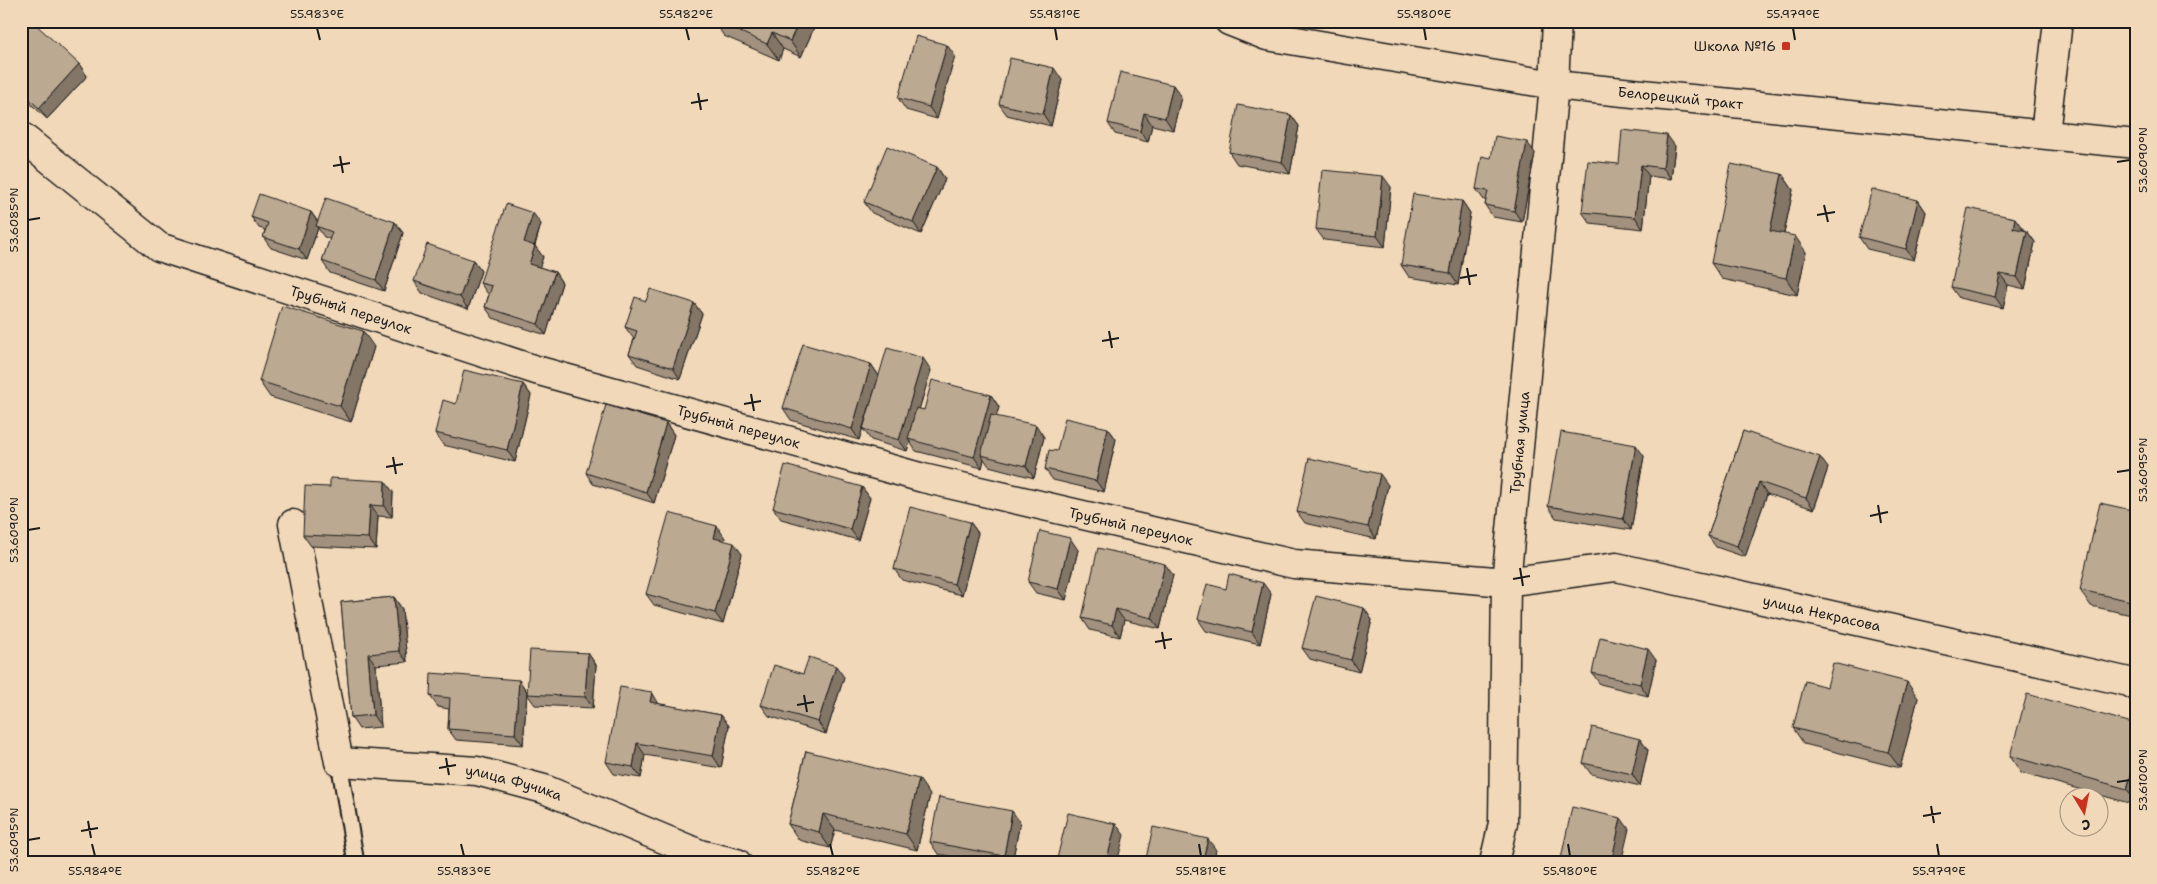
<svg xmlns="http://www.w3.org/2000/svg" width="2157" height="884" font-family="'Shantell Sans',sans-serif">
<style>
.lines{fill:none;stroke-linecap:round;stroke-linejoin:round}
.service-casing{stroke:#1c1c1c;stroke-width:19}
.minor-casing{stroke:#1c1c1c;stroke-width:31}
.tertiary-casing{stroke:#1c1c1c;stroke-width:31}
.service{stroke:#f1d8b9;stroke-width:15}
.minor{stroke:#f1d8b9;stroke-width:28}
.tertiary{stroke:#f1d8b9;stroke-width:28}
.wall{fill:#a2917e;stroke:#1c1c1c}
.shaded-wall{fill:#847666;stroke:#1c1c1c}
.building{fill:#bca992;stroke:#1c1c1c}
.ticks{fill:none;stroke:#1c1c1c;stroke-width:2}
.poi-dot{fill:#c8321e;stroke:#f1d8b9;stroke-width:2}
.labels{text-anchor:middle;stroke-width:4;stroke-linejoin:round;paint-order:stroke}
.poi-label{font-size:14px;fill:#1c1c1c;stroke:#f1d8b9;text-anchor:end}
.street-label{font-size:14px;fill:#1c1c1c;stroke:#f1d8b9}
.neatline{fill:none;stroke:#1c1c1c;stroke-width:2}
.ticks-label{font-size:12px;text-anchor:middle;fill:#1c1c1c}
</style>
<rect width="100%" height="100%" fill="#f1d8b9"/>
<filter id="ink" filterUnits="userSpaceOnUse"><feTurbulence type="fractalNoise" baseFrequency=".02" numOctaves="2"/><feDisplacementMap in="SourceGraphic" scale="10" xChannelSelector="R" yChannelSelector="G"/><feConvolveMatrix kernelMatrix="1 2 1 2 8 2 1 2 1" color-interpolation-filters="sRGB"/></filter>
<g filter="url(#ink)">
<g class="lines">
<defs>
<path id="service" d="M339,762l17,101"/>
<g id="minor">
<path d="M2045,134l13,-113"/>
<path id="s1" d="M21,136l138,111 377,123 387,108 371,86 212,18 110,-15 513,115 7,4"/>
<path id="s2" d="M293,524l46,238 138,9 67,18 156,65 37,9"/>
<path id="s3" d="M1494,863l9,-40 3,-241 48,-497 3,-64"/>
</g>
<g id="tertiary">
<path id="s4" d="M1229,21l38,15 287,49 582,59"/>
</g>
</defs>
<!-- service casing -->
<use href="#service" class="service-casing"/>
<!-- minor casing -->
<use href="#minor" class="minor-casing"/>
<!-- tertiary casing -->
<use href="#tertiary" class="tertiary-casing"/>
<!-- service -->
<use href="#service" class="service"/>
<!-- minor -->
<use href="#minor" class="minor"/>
<!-- tertiary -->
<use href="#tertiary" class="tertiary"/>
</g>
<!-- wall -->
<path class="wall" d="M714,21h103l-16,36 -18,-8 -4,11 -55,-24z
M21,24l58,40 8,12 -40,43 -26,-24z
M955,56l-18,63 -31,-9 -8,-12z
M1062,80l-11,46 -44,-11 -8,-11z
M1173,85l8,12 -8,33 -21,-5 -4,17 -33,-8 -7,-11z
M1291,115l8,11 -9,48 -53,-10 -8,-12z
M1675,146l-4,33 -22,-3 -6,53 -53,-6 -8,-11 37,-48z
M1535,153l-13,69 -29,-5 -8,-12 1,-4 -2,-1 -8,-11 15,-31z
M937,167l8,12 -24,55 -49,-21 -8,-11z
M1782,174l11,16 -9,44 22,18 -9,43 -75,-16 -11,-16z
M1391,187l-6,60 -61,-7 -8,-11z
M1918,200l8,12 -12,48 -47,-11 -8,-12z
M1462,201l8,12 -12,72 -49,-8 -8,-12z
M311,212l7,10h77l8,11 -19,58 -54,-18 -8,-12 8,-22 -6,-2 -6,-9 -11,32 -36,-12 -8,-11 2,-7 -6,-2 -8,-11z
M541,224l-6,22 8,11 -4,10 16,5 7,11 -16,52 -53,-17 -8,-11 4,-13h-1l-8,-11z
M2023,229l4,2 8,11 -10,47 -17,-4 -5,23 -44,-10 -8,-11z
M473,260l8,11 -13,38 -46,-16 -8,-12z
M646,301l48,2 8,11 -22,65 -43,-14 -8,-11 5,-15 -9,-12z
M374,347l-23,75 -81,-25 -11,-16z
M871,364l8,12 52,-6 -12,39 5,1 67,-15 8,12 -3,9 48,21 -10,41 -45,-12 -5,-7 -2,9 -66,-17 -6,-9 -3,9 -36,-11 -8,-11 13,-43 -17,54 -68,-20 -8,-12z
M523,384l8,11 -16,67 -72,-17 -8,-12 21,-29z
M666,423l8,12 -20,68 -61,-19 -7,-11z
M1108,428l8,11 -12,53 -51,-12 -8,-11z
M1743,431l85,37 -14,41 -47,-15 -22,63 -29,-10 -8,-11z
M1644,456l-13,74 -75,-12 -8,-12z
M1388,485l-12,54 -71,-16 -8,-11z
M330,487l63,5 -1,25 -14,-1 -2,33 -65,-3 -8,-11z
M862,487l8,11 -12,42 -77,-21 -8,-11z
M2136,511v105l-45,-10 -11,-16z
M970,522l8,11 -16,62 -60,-15 -8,-11z
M725,538l-1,3 18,13 -19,70 -69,-19 -8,-11z
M1078,550l-12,50 -30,-7 -8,-11z
M1173,575l-13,54 -36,-9 -4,17 -30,-7 -8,-12z
M1226,589l45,5 -11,50 -54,-13 -8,-12z
M394,597l8,12 5,53 -31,3 5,62 -22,2 -8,-12 -10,-115z
M1364,608l8,12 -13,52 -49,-13 -8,-11z
M588,653l8,12 -3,43 -58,-3 -8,-11z
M1656,660l-8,36 -48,-12 -8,-11z
M803,674l41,3 -18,57 -57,-18 -8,-11z
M519,680l8,12 -4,53 -67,-5 -8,-11 1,-20 -11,-2 -8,-11z
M1827,687l91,11 -18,70 -96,-24 -11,-16z
M659,704l62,11 8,11 -8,42 -76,-13 -4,23 -27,-4 -8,-12z
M2136,724v81l-115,-32 -11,-17z
M1648,750l-8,36 -49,-12 -8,-11z
M806,751l124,44 -13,55 -82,-20 -5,18 -31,-8 -11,-16z
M1020,822l-8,41h-25l-49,-9 -8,-12z"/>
<!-- shaded-wall -->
<path class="shaded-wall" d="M799,21h18l-16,36 -11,-16z
M772,33l11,16 -4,11 -12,-16z
M947,45l8,11 -18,63 -8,-12z
M79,64l8,12 -40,43 -8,-11z
M1054,68l8,12 -11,46 -8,-12z
M1173,85l8,12 -8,33 -8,-12z
M1144,113l8,12 -4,17 -8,-11z
M1291,115l8,11 -9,48 -8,-12z
M1667,135l8,11 -4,33 -8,-11z
M1527,142l8,11 -13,69 -8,-11z
M1641,165l8,11 -6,53 -8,-12z
M937,167l8,12 -24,55 -8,-12z
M1782,174l11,16 -12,57 -11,-16z
M1383,176l8,11 -6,60 -8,-11z
M1918,200l8,12 -12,48 -8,-11z
M1462,201l8,12 -12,72 -8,-12z
M311,212l8,12 -3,2 2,2 -11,32 -8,-11z
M533,213l8,11 -9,29 -8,-11z
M2015,218l8,11 -2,10 -8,-11z
M395,222l8,11 -19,58 -8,-11z
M2027,231l8,11 -10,47 -8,-12z
M1795,236l11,16 -9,43 -11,-17z
M535,246l8,11 -6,18 -8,-11z
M473,260l8,11 -13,38 -8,-12z
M555,272l7,11 -16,52 -8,-11z
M2000,274l8,11 -5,23 -8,-11z
M694,303l8,11 -22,65 -7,-11z
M363,331l11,16 -23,75 -11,-16z
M923,358l8,12 -21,70 -2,-1 2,3 -3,9 -8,-11z
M871,364l8,12 -20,64 -7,-11z
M523,384l8,11 -16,67 -8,-12z
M991,395l8,12 -14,49 -4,-1 3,4 -2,9 -8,-11z
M666,423l8,12 -20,68 -8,-11z
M1036,425l8,12 -10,41 -8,-12z
M1108,428l8,11 -12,53 -8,-11z
M1636,445l8,11 -13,74 -8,-11z
M1820,457l8,11 -14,41 -8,-11z
M1380,474l8,11 -12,54 -8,-12z
M385,481l8,11 -1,25 -8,-11z
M1759,482l8,12 -22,63 -8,-11z
M862,487l8,11 -12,42 -8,-11z
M370,505l8,11 -2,33 -8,-11z
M970,522l8,11 -16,62 -8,-11z
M717,526l8,12 -3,11 -8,-11z
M1070,538l8,12 -12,50 -8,-11z
M734,543l8,11 -19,70 -8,-11z
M1165,564l8,11 -13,54 -8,-11z
M1263,583l8,11 -11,50 -8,-12z
M394,597l8,12 5,53 -8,-11z
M1364,608l8,12 -13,52 -8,-12z
M1116,609l8,11 -4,17 -8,-12z
M1648,649l8,11 -8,36 -8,-12z
M588,653l8,12 -3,43 -8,-11z
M368,654l8,11 5,62 -8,-12z
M836,666l8,11 -18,57 -8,-12z
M519,680l8,12 -4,53 -8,-11z
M1907,682l11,16 -18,70 -12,-16z
M652,692l7,12 -1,10 -8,-12z
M721,715l8,11 -8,42 -8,-12z
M1640,739l8,11 -8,36 -8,-12z
M637,743l8,12 -4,23 -8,-11z
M2136,757v45l-9,-13z
M919,779l11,16 -13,55 -11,-16z
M1012,811l8,11 -8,41h-4l-4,-7z
M823,814l12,16 -5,18 -11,-16z
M1621,818l8,11 -8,34h-10z
M1116,824l8,11 -7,28h-11z
M1208,839l8,11 -3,13h-11z"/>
<!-- building -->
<path class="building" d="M24,21h8l47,43 -40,44 -18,-17v-67z
M716,21h83l-9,20 -18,-8 -5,11z
M916,36l31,9 -18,62 -31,-9z
M1010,58l44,10 -11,46 -44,-10z
M1120,72l53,13 -8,33 -21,-5 -4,18 -32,-8z
M1238,105l53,10 -9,47 -53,-10z
M1622,130l45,5 -4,33 -22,-3 -6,52 -53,-5 6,-51 31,3z
M1495,136l32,6 -13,69 -29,-6 3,-14 -12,-2 6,-33 9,2z
M887,146l50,21 -24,55 -49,-20z
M1731,164l51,10 -12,57 25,5 -9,42 -75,-15z
M1322,170l61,6 -6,60 -61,-7z
M1872,189l46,11 -12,49 -47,-12z
M259,194l52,18 -12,37 -36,-12 5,-14 -17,-6z
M1413,194l49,7 -12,72 -49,-8z
M326,198l69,24 -19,58 -54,-19 10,-29 -16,-6z
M506,204l27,9 -9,29 11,4 -6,18 26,8 -17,52 -53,-17 7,-21 -12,-3z
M1968,208l47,10 -2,10 14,3 -10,46 -17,-3 -5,23 -44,-10z
M427,244l46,16 -13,37 -46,-16z
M650,289l44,14 -21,65 -44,-14 8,-23 -12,-4 10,-30 11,4z
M282,306l81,25 -23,75 -81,-25z
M803,344l68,20 -19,65 -69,-21z
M887,348l36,10 -24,82 -36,-11z
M464,370l59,14 -16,66 -72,-17 8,-33 13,4z
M932,380l59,15 -17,62 -66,-18 8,-31 8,2z
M606,405l60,18 -20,69 -60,-19z
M991,415l45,10 -10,41 -45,-11z
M1065,418l43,10 -12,53 -51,-12 4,-19 8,1z
M1743,431l77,26 -14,41 -47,-16 -22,64 -29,-10z
M1561,432l75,13 -13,74 -75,-13z
M1309,458l71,16 -12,53 -71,-15z
M785,465l77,22 -12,42 -77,-21z
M330,478l55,3 -1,25 -14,-1 -2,33 -65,-3 2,-49 25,1z
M2100,503l36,8v91l-56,-12z
M910,507l60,15 -16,62 -60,-15z
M669,513l48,13 -3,12 20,5 -19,70 -69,-19z
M1040,531l30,7 -12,51 -30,-7z
M1098,548l67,16 -13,54 -36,-9 -4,16 -30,-7z
M1229,574l34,9 -11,49 -54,-13 9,-35 19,5z
M1316,596l48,12 -13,52 -49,-12z
M394,597l5,54 -31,3 5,61 -22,2 -10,-115z
M1600,637l48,12 -8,35 -48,-11z
M530,650l58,3 -3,44 -58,-3z
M809,657l27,9 -18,56 -57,-17 13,-40 29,9z
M1833,663l74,19 -19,70 -95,-24 12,-47 22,6z
M431,673l88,7 -4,54 -67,-5 2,-31 -20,-2z
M620,687l32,5 -2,10 71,13 -8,41 -76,-13 -4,24 -27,-5z
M2027,694l109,30v33l-9,32 -117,-33z
M1592,727l48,12 -8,35 -49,-11z
M806,751l113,28 -13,55 -83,-20 -4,18 -31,-8z
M939,797l73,14 -8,45 -74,-14z
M1572,807l49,11 -10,45h-51z
M1068,813l48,11 -10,39h-50z
M1153,827l55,12 -6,24h-57z
M1279,860l10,3h-10z"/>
</g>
<!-- ticks -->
<path class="ticks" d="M317,28l3,12M686,28l3,12M1055,28l2,12M1424,28l2,12M1793,28l2,12M698,93l3,17M691,103l17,-3M340,156l3,17M2117,162l13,-2M333,166l17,-3M1824,205l4,17M1817,215l18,-3M28,220l12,-2M1467,268l3,17M1460,278l17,-3M1109,331l3,17M1102,341l17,-3M751,394l3,17M744,404l17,-3M393,457l3,17M386,467l17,-3M2117,472l13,-2M1878,505l3,18M1870,516l18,-4M28,530l12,-2M1520,568l3,18M1513,579l17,-3M1162,632l3,17M1155,642l17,-3M804,695l3,17M797,705l17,-3M446,758l3,17M439,768l17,-3M2117,782l13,-2M1931,806l3,17M1923,816l18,-3M88,821l3,17M81,831l17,-3M28,840l12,-2M92,844l3,12M461,844l3,12M830,844l3,12M1199,844l2,12M1568,844l2,12M1937,844l2,12"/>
<!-- markers -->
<rect class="poi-dot" x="1781" y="41" width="10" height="10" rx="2.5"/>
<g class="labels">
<!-- poi labels -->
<g class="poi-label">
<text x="1776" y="51">Школа №16</text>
</g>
<!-- street labels -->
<g class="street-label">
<text dy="5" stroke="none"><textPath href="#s4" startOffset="459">Белорецкий тракт</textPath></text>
<text dy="5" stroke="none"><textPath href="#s1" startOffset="379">Трубный переулок</textPath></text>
<text dy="5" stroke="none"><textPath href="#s1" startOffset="784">Трубный переулок</textPath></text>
<text dy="5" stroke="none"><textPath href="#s3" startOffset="422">Трубная улица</textPath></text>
<text dy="5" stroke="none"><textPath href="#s1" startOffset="1189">Трубный переулок</textPath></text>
<text dy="5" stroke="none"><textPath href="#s1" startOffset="1891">улица Некрасова</textPath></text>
<text dy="5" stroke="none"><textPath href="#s2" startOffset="419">улица Фучика</textPath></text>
</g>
</g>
<!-- margin -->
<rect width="2157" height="884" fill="none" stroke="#f1d8b9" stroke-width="55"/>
<!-- north arrow -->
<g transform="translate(2084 812) rotate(170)"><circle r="24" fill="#f1d8b9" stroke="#9c8d7a"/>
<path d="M0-4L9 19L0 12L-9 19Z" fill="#c8321e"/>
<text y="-8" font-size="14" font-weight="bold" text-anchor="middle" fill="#1c1c1c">С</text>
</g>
<rect x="28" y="28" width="2102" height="828" class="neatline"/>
<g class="ticks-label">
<text x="317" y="18">55.983°E</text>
<text x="686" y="18">55.982°E</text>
<text x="1055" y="18">55.981°E</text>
<text x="1424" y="18">55.980°E</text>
<text x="1793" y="18">55.979°E</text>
<text transform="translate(2143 160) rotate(-90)" y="4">53.6090°N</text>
<text transform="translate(14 220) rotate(-90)" y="4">53.6085°N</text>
<text transform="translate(2143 470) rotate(-90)" y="4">53.6095°N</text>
<text transform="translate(14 530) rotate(-90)" y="4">53.6090°N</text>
<text transform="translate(2143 780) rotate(-90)" y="4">53.6100°N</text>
<text transform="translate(14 840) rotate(-90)" y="4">53.6095°N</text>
<text x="95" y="875">55.984°E</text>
<text x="464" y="875">55.983°E</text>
<text x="833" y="875">55.982°E</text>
<text x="1201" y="875">55.981°E</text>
<text x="1570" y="875">55.980°E</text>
<text x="1939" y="875">55.979°E</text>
</g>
</svg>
